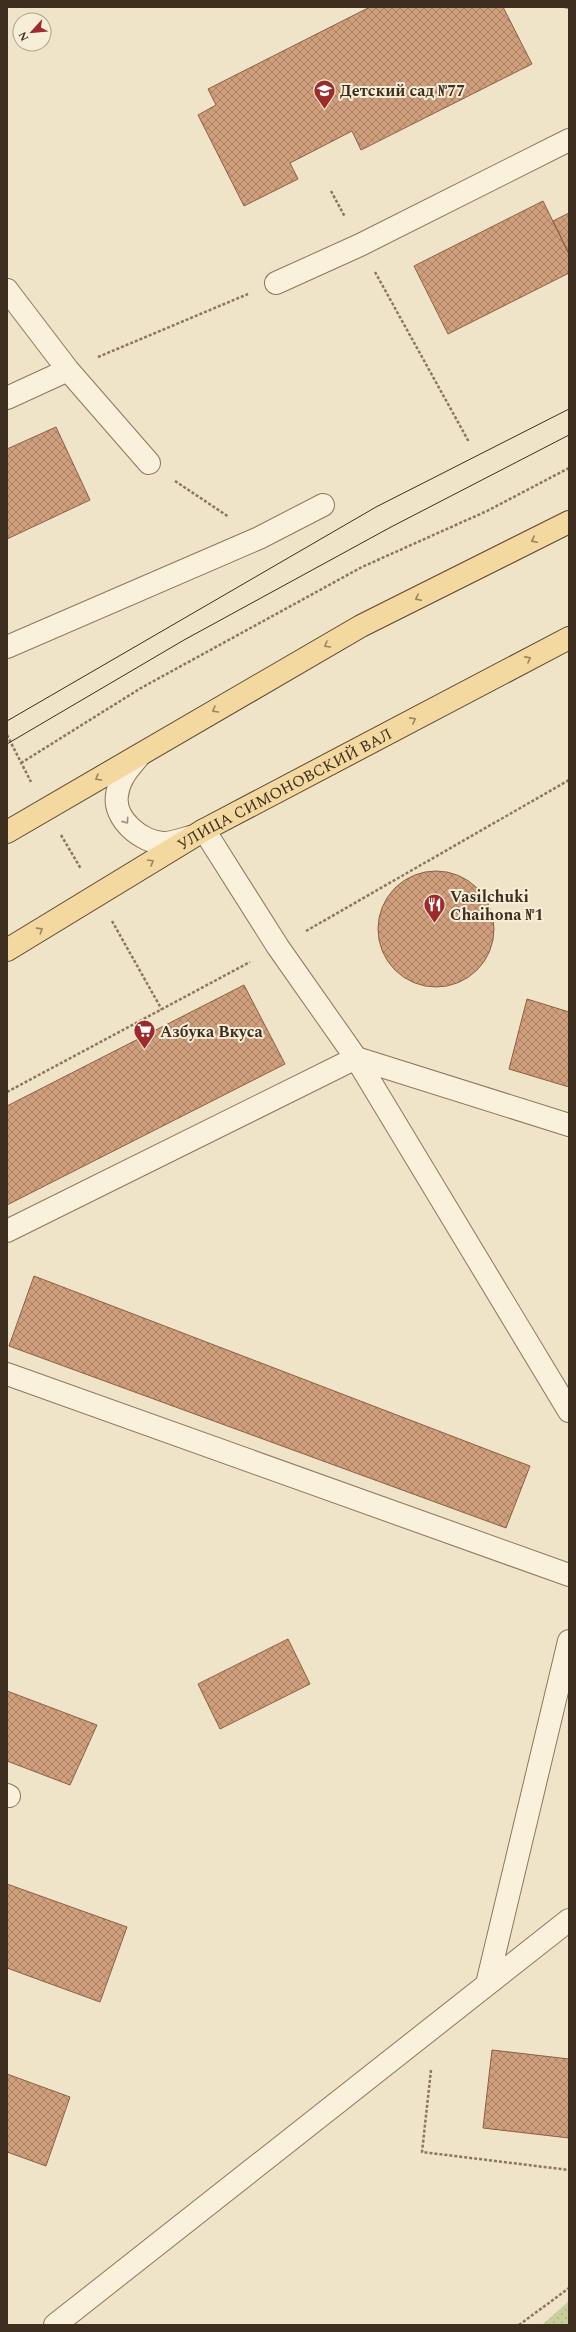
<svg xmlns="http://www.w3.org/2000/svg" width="576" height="2332" font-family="Spectral,serif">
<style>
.grass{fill:url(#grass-dots)}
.building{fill:url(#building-cross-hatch);stroke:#8d5f41}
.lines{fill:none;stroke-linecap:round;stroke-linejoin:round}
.minor-casing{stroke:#8d765c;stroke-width:24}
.major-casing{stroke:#5b4430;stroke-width:24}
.path{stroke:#8d765c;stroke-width:2.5;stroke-dasharray:3 2;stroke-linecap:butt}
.minor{stroke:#faf1dc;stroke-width:22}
.major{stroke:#f3d9a0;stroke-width:22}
.tram{stroke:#3d2e20;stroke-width:1}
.oneway{stroke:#988460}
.oneway2{stroke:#9c907e}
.labels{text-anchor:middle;stroke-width:4;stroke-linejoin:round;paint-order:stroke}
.poi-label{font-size:16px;font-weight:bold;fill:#3d2e20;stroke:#f7eed8;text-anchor:start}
.street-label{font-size:16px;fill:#3d2e20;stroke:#f7eed8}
</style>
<defs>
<pattern id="grass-dots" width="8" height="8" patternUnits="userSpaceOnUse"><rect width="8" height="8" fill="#c9cf9b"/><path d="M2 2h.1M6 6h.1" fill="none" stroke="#aeb285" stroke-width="1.8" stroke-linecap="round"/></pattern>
<pattern id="building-cross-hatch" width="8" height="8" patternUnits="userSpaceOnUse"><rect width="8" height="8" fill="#cf9f7d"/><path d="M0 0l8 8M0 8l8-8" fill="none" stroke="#a98266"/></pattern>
</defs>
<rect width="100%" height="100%" fill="#f0e4c8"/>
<!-- grass -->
<path class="grass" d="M569,2301v24h-27z"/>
<!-- building -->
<path class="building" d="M370,7h133l29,57 -171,86 -9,-19 -62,32 8,16 -54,27 -46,-91 18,-10 -8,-16z
M543,201l26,53v19l-121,61 -34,-68z
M569,213v41l-16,-33z
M56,427l34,73 -83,39v-90z
M378 929a58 58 0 1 1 116 0a58 58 0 1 1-116 0Z
M244,985l41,79 -278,141v-99z
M527,999l42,13v75l-60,-18z
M34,1276l496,190 -24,62 -497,-182z
M288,1639l22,45 -90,45 -22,-45z
M7,1691l90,34 -27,60 -63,-24z
M7,1884l120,43 -27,75 -93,-34z
M492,2050l77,9v79l-86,-10z
M7,2074l63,23 -24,69 -39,-14z"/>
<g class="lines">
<defs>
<path id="minor" d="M276,283l84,-38 209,-105
M7,290l61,80 81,93
M7,398l61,-28
M7,647l252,-109 64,-33
M140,755c-11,13 -21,23 -23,40 -4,24 25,48 47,48 8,0 19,-4 27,-6
M204,830l74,117 78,111 213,67
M7,1231l349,-173 213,353
M7,1374l562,201
M7,1795l2,1
M487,1984l82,-343
M55,2325l514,-405"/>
<g id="major">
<path d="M7,832l354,-206 208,-104"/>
<path id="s1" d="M7,950l197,-120 365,-192"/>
</g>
</defs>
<!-- minor casing -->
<use href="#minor" class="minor-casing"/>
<!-- major casing -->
<use href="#major" class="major-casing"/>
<!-- path -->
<path class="path" d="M565,7l4,1
M331,191l14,26
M375,272l94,170
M98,357l150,-63
M175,481l54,36
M7,735l24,47
M21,763l120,-75 221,-121 125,-56 82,-43
M61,835l20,34
M112,921l50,89
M306,931l263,-151
M7,1092l243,-130
M431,2070l-9,82 147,18
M519,2325l50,-37"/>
<!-- minor -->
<use href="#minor" class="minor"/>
<!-- major -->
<use href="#major" class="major"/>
<!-- tram -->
<path class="tram" d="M7,721l369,-214 193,-98
M7,744l177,-104 207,-113 178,-92"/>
</g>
<!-- one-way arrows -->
<defs><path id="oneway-chevron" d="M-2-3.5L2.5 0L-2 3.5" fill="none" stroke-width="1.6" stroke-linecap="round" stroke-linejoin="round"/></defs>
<g class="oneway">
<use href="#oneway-chevron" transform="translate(534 540) rotate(153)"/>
<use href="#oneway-chevron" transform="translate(418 598) rotate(153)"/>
<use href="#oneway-chevron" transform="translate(327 645) rotate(150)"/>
<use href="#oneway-chevron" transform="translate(528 659) rotate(-28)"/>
<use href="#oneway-chevron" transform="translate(215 710) rotate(150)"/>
<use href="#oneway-chevron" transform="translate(413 720) rotate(-28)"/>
<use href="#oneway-chevron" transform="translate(98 778) rotate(150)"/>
<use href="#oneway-chevron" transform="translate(151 862) rotate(-31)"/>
<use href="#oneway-chevron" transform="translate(40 930) rotate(-32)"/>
</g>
<use class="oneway2" href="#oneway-chevron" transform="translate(126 821) rotate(55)"/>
<!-- icons -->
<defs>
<symbol id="school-pin" viewBox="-11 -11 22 30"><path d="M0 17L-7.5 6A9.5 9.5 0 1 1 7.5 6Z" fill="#9e2a2b" stroke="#f7eed8"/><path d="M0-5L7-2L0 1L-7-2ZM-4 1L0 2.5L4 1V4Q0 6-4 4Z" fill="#fff"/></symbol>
<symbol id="restaurant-pin" viewBox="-11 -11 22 30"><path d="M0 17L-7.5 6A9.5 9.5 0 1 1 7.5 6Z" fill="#9e2a2b" stroke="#f7eed8"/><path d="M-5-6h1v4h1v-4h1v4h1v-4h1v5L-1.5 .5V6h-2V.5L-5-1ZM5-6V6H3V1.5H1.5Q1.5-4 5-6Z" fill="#fff"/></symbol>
<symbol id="supermarket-pin" viewBox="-11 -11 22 30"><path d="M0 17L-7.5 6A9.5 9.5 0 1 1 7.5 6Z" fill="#9e2a2b" stroke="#f7eed8"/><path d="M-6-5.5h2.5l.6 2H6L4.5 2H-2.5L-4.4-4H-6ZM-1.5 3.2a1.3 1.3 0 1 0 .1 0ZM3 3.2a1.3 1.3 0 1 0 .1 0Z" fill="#fff"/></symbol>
</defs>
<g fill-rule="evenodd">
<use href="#school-pin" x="312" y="78" width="25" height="34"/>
<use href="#restaurant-pin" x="422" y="892" width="25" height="34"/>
<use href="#supermarket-pin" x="132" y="1018" width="25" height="34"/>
</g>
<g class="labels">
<!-- poi labels -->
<g class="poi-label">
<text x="340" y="96">Детский сад №77</text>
<text x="450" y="902">Vasilchuki<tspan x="450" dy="18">Chaihona №1</tspan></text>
<text x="160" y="1037">Азбука Вкуса</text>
</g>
<!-- street labels -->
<g class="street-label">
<text dy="6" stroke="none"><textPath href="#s1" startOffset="321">УЛИЦА СИМОНОВСКИЙ ВАЛ</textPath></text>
</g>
</g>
<!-- border -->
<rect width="576" height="2332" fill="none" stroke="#3d2e20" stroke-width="16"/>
<!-- north arrow -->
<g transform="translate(32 32) rotate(243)"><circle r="19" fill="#f7eed8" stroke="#ada18e"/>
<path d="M0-3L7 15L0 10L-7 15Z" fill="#9e2a2b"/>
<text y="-6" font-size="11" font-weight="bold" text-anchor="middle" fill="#3d2e20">N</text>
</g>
</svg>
